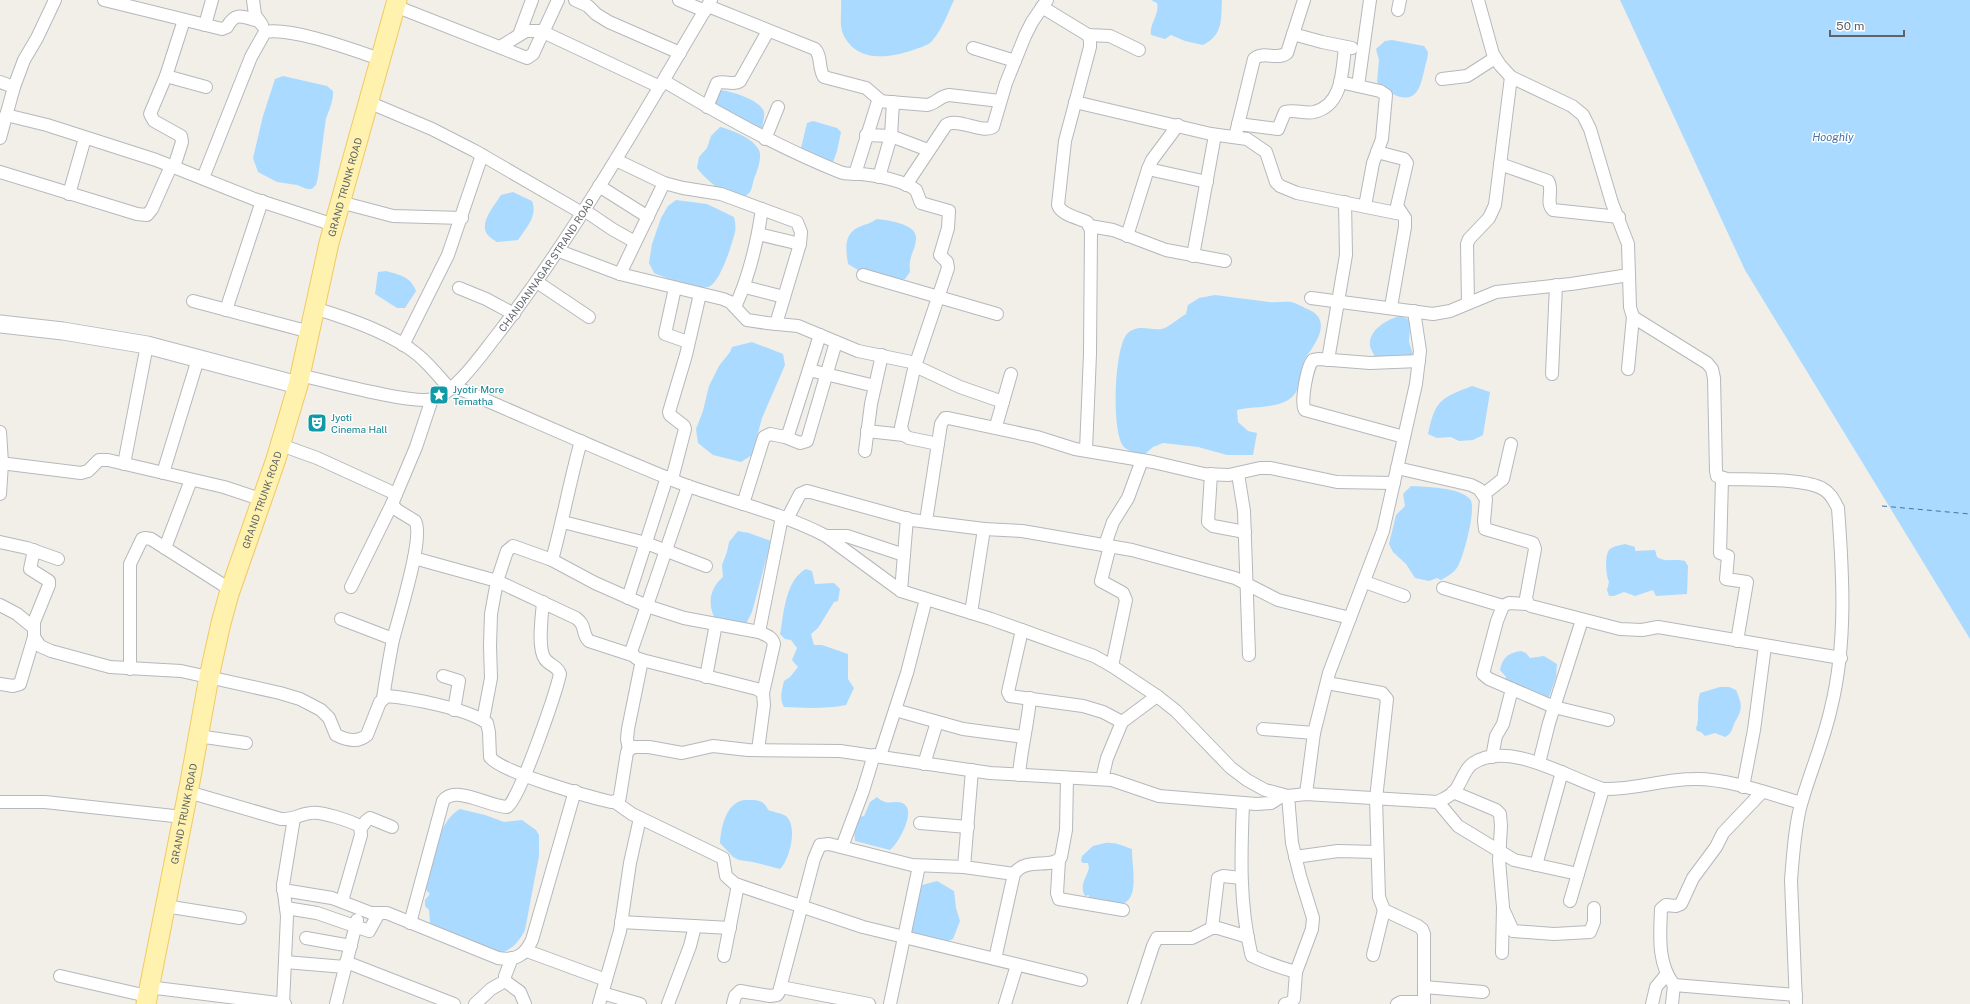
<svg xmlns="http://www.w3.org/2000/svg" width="1970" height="1004" font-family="'Public Sans',sans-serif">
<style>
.water{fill:#aadaff}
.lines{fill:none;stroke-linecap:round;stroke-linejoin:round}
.ferry{stroke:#4174aa;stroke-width:1;stroke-dasharray:5 4;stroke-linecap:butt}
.street-casing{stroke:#b5b8bc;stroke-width:14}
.secondary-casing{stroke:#b6babf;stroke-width:19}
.primary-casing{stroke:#f2c960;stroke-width:21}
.street{stroke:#fff;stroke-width:12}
.secondary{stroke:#fff;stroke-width:17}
.primary{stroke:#fff2af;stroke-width:19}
.labels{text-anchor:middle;stroke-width:3;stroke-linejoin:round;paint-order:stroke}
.street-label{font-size:10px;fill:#5f6368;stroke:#fff}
.culture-label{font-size:10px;fill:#0d838f;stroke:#fff;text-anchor:start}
.water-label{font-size:11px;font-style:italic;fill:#4174aa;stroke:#fff}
</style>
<rect width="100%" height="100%" fill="#f1efe8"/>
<!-- water -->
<path class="water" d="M841,0h113c-6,13 -12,30 -22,41 -3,4 -11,6 -16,8 -25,9 -59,15 -73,-15 -4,-10 -1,-24 -2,-34z
M1151,0h71c-1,20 1,35 -19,45l-18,-4 -14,-6 -6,4 -14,-4c-2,-11 9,-21 6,-32z
M1620,0h350v639l-225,-369z
M1392,40l32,6 4,6c0,6 -2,10 -3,15 -4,17 -7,38 -30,28 -7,-3 -13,-6 -18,-13l2,-22 -3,-11 9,-8z
M283,76l44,10 6,5c1,7 -4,21 -7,27l-8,59 -2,8 -4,4h-5l-10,-4 -20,-3 -19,-10 -5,-14 10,-42 12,-37z
M720,90c11,1 41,10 44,22 1,6 -2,14 -3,19l-50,-28z
M813,121l24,7 4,4 -4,19 -5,14 -32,-13 7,-29z
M720,127c12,3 33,11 39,23 3,7 -1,18 -3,24 -3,5 -3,13 -6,18 -13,17 -45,-13 -53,-24l2,-11 8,-9 4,-12z
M513,192l19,9c6,15 -6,27 -14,39l-21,2c-3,-2 -8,-5 -10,-8 -8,-12 8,-29 14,-39z
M676,200l31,4 27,13c1,4 2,10 1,15 -3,12 -15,52 -27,55 -15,3 -41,-9 -54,-14l-5,-10 3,-19 9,-26 7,-12z
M877,219c10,1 41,5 39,20 -1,13 -8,17 -6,33l-5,7 -10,1 -19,-7 -18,-3 -10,-6c-2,-14 -5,-30 11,-37 7,-3 12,-4 18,-8z
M386,271c14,4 24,5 30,20l-11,17h-8l-22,-14 3,-22z
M1215,295c18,2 36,5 54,7 7,1 15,-1 22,0 5,1 10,4 14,6 28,10 13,32 1,49 -6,9 -4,25 -10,35 -10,18 -42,13 -59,18l1,12 10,9 9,2 -4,22h-26l-29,-8 -35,-4 -10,4 -8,7c-7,-1 -16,-2 -21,-7 -13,-13 -10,-99 3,-113 11,-11 23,-3 35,-5 7,-2 17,-11 24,-15l2,-9 11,-7z
M1399,316l9,3 2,5 -1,18 4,12 -3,5 -35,-1c-1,-4 -4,-8 -5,-12 -2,-16 17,-26 29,-30z
M752,342l31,12 2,11 -23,53 -10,37 -11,7 -28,-7 -15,-12 -2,-14 7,-18 6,-25 10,-20 11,-14 2,-5z
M1472,386l18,6 -7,43 -10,5 -14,1 -8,-4 -14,1 -9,-4c7,-34 13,-36 44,-48z
M1411,486c15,1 48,1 59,13 7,8 -6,55 -11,65 -3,8 -11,12 -18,16l-4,-2 -8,3 -14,-3 -9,-14 -13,-12 -4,-8 7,-29 9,-9 -2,-12z
M738,531l11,2 22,8 -19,71 -7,14 -30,-7c-8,-16 -5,-31 8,-42l-1,-12 5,-13 2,-10z
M1625,544l10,3v4l20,-1 2,7c9,6 17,1 28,4l3,5 -1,28 -31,2 -3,-6 -18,6 -11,-4 -10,4h-5l-2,-6 2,-8c-3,-6 -5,-28 1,-33 4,-3 11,-4 15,-5z
M806,569l6,2 3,13 19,-1 6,6 -2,12 -4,1 -16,26 -7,6 3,11h8l26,9v25l6,9 -8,17c-20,4 -41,3 -62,2 -5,-9 -2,-17 0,-26l6,-4 8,-10 -6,-7 5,-12 -6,-8 -6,-1 -5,-5 1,-5c3,-20 6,-50 25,-60z
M1521,651l5,2 4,5 14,-2 13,8 -1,13 -7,20 -8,2 -36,-18 1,-4 -6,-7c3,-13 8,-17 21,-19z
M1720,687h9l7,3c6,14 7,19 -1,32 -3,6 -3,12 -10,15l-10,-4 -10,3 -4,-4 -4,-1 -1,-3c4,-7 0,-24 4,-35z
M877,797c2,2 5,4 8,5 6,2 16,-3 21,4 8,9 -8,38 -16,44l-35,-9 -1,-13 5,-11 5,-1 6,-14z
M744,800c11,0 20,-1 24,10 5,2 13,3 18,6 12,10 4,43 -6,53l-27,-7 -14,-2 -6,-3 -13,-14c1,-16 6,-40 24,-43z
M460,809l25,6 19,7 18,-2 14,10 3,5v21l-14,74c-5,10 -14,22 -27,23 -6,1 -55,-20 -64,-24l-4,-6 -1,-13 -4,-4v-6l5,-6 -6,-6c6,-22 14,-68 36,-79z
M1105,843c11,-1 17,3 27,6 -1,14 10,55 -14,55 -9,0 -20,-3 -29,-5v-4l-4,1c-6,-11 1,-17 4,-28l-1,-5h-5l-2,-2 1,-5 11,-10z
M937,881l17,10 2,17 4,13 -7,18 -10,4 -35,-9 10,-45 4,-4z"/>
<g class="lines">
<!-- ferry -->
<path class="ferry" d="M1882,506l88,8"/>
<defs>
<g id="street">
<path d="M104,0l118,29 5,-2c9,-17 17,-9 32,-6"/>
<path d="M253,0l2,15 7,10"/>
<path d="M575,0l13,6 8,8 13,8 71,31"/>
<path d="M679,0l26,11"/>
<path d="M1478,0l15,54 7,11 11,12 61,29 11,9 7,14 22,74 16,41 2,63 3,10 74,46 5,6 2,9 2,93 1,5 10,3c23,1 79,-1 96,10 8,4 11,12 15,19 5,67 9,135 -7,200 -7,32 -20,62 -29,93 -7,22 -9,55 -11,79l5,124"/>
<path d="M395,6l132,52 6,-4 25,-54"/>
<path d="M708,6l107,43c7,7 3,20 9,28l42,11 14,12"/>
<path d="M1042,7l46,28 2,5v7l-25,94 -7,64c3,10 21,13 29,17l4,8 -1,124 -4,96"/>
<path d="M1398,10l2,-10"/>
<path d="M205,25l7,-25"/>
<path d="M1293,34l29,8 30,6"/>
<path d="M519,35l13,-35"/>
<path d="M1088,35l22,1 29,14"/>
<path d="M500,47l26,-16h15l119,56"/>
<path d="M973,48l42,13"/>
<path d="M166,76l40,11"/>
<path d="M1442,79l25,-3 28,-18"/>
<path d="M664,81c57,34 114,66 176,91 7,3 14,1 21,2 14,1 44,7 55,16l5,13 28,8 -1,17 -8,27 7,7 1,6 -34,101 -13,58 3,8 5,3 29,6"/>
<path d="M0,82l14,5"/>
<path d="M1340,82l40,9 6,4 -4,44 -9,24 -8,43"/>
<path d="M1358,86l12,-86"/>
<path d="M368,102l64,27 43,22 107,62"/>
<path d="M1075,102l136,32 36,5 19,13 10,30 4,4 17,7 104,21"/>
<path d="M707,107l10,-24c8,-3 16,3 23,-2l28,-50"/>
<path d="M6,115l41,10 109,35 98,39 80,26"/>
<path d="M1238,124l40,5 7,-17c10,-3 19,2 29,0 29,-7 28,-41 31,-65"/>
<path d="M866,135l25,1 37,14"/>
<path d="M1235,137l19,-78c9,-9 23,2 33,-6l17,-53"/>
<path d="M0,138l14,-51 10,-27 13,-22 18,-38"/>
<path d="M765,139l13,-32"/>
<path d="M1377,152l27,7 3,4 -10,43 8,12v9l-14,80"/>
<path d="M616,160l48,23 19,5 38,6 76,28 4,10 -1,12 -24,80"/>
<path d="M1500,164l48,17c6,9 -3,22 5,29l66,7"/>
<path d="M174,167l8,-25 -1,-6 -27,-15 -4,-7 16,-38 18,-56"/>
<path d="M1148,169l59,13"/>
<path d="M0,172l137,42 10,1 5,-6 19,-43"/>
<path d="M855,174l23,-73 49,4c8,-1 13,-9 22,-10l51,6"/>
<path d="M879,177l12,-41 2,-34"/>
<path d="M203,178l48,-121 14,-25c27,-5 88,18 115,27"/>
<path d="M906,185l40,-60c12,-8 35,9 47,2l13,-44 19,-47 7,-14 15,-22"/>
<path d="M599,186l49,31"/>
<path d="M69,194l16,-56"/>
<path d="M340,202l53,14 69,2"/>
<path d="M584,210l28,19 23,13"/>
<path d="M1090,226l23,4 53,20 59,11"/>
<path d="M758,234l42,10"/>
<path d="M1127,236l21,-67 4,-9 26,-35"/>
<path d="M559,251l61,23 103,25 7,3 17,18 20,3 31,3 60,25 58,12"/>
<path d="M1193,256l22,-121"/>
<path d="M620,274l44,-91"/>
<path d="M863,275l134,39"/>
<path d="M537,282l52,35"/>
<path d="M745,287l39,10"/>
<path d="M459,288l27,11 28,15"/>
<path d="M675,288l-10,46 23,8"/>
<path d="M1311,298l122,16 17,-3 46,-19 75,-8 58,-9"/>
<path d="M193,301l117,31"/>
<path d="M1468,303l-1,-59 2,-5 20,-21 6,-13 16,-128"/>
<path d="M735,307c15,-32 22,-64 27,-98"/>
<path d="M314,308c33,10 78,25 104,47 12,10 22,23 32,34"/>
<path d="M226,310l36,-109"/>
<path d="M403,345l45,-90 34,-100"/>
<path d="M1328,360l18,-105 -1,-53"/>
<path d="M915,366l45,21 43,15"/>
<path d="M1628,369l5,-52"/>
<path d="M809,370l66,16"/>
<path d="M1552,374l4,-89"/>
<path id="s1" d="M300,375c26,6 113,30 133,24 24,-8 48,-44 64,-64 81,-105 146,-221 214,-335"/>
<path d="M453,386c75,32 150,66 227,97 48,18 100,29 146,53l75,55 90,28 103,37 18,10 45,30 19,15 55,57 16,12 18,10 23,6 18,-2 132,8c5,-3 12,-6 16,-10 7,-8 10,-22 18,-28 36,-25 96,14 131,25 31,1 60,-10 91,-10 32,-1 76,15 107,24"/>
<path d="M996,426l15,-52"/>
<path d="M867,431l37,4"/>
<path d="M0,432l2,31 -2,31"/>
<path d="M785,437l15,6 7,-2 29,-99"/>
<path d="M1404,437l-99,-27c-5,-6 2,-44 8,-50l6,-1 51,4 49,-2"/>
<path d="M281,445l36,13 79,36"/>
<path d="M865,451l6,-47 11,-49"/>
<path d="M0,463l81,10 7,-2 11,-11h9l116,27 39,13"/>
<path d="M124,464l23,-119"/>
<path d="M1397,468l74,17 8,4 7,10 -2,22 1,8 48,14 2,6 -9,49 2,6 3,2 89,23 22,1 16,-3 183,31"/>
<path d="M163,473l35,-114"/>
<path d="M1211,474l-3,48 5,4 32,6"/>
<path d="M1238,474l6,37 5,144"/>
<path d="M672,479l13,-50 -1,-3 -14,-11 -1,-3 17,-57 14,-61"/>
<path d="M1722,479l-2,74 8,3 -2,23 21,3 -10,59"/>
<path d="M688,486l-57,166 5,6 6,2 115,29 6,4 1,12 -6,45"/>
<path d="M1484,494l19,-15 8,-35"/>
<path d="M743,504l21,-67 6,-3 15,3 4,-5 31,-97"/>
<path d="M787,519l13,-25 7,-3 105,29 72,9 38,2 110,19 103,28 43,22 72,18"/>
<path d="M926,521l15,-97 4,-6h3l89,19 38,12 78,13 51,12 25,1 31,-7h11l66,14 57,1"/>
<path d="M563,522l83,21 60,23"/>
<path d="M826,536h21l57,19"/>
<path d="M0,542l27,6 31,11"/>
<path d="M1105,545l8,-23 15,-24 14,-38"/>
<path d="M1110,546l-9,35 22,12 3,7 -14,66"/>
<path d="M165,548l26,-68"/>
<path d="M34,550l-4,19 19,12v4l-15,37v15l6,9 11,5 59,16 71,4 99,22 20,6 21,11 8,8 7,17c10,5 22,8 31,0l13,-33 7,-6c24,2 81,13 100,27l2,9 1,25c10,15 100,40 121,45l8,-2 1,-4 7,-44 6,-5h16l33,6 31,-7 35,4 92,1 150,22 122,7 47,16 12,1 85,7 15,-1 11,-7"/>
<path d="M414,558l83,23 79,37c11,8 5,15 13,23l43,14"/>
<path d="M552,560c11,-40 18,-80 29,-119"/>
<path d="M1365,582l39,14"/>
<path d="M351,587l41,-83"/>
<path d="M1443,588l60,18"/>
<path d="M901,591l6,-73"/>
<path d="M628,598l39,-121"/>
<path d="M1528,604l-19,-1 -6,3 -6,15 -14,53 6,5 65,28 54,13"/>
<path d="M0,605l17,9 17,14"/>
<path d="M971,613l13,-84"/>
<path d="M341,619l52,20"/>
<path d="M1022,630l-14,62 2,4 73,10 20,6 19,10"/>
<path d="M759,632l23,-115"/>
<path d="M130,669v-105l12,-25 3,-1 6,1 80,51"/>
<path d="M443,676l16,5 -5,29"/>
<path d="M706,677l10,-53"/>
<path d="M1327,683l55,10 5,6 -11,100 3,98 5,13 34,16 4,3 2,5v70"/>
<path d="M0,684l13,2 7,-2 14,-47"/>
<path d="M383,698c3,-19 6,-39 10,-58 5,-22 32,-103 22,-119l-18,-11 -5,-6 24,-57 16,-48"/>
<path d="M895,710l68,19 61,8"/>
<path d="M483,720l8,-42 -1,-32 1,-32 6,-33 10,-30 6,-5 39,14 43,23 52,23 37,12 75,14c6,3 13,4 15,12l-11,49"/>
<path d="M1263,729l51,4"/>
<path d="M198,736l48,7"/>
<path d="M629,750l-2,-11 1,-10 14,-69"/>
<path d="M880,756l27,-83 19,-74"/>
<path d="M1492,757l4,-21 7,-12 9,-35"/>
<path d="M1539,763l10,-40 33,-103"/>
<path d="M924,764l13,-42"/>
<path d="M1019,775c2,-26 9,-51 11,-77"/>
<path d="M1102,779l5,-21 15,-36 35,-26"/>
<path d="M1743,787l11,-57 11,-84"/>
<path d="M188,792l93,27c12,1 19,-5 30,-6 10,-2 39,8 49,13l1,9 -19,66"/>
<path d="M1453,792l43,18 4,4 1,12 -2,34 4,47 -1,46"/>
<path d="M1306,794l8,-61 15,-60 54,-142 33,-147 4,-33 -6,-40"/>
<path d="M0,802h45l138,15"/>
<path d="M615,802l17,12 91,44 3,18 9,8 128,43 218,53"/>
<path d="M1438,802l20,24 56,34 64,14"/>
<path d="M1243,803c-2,50 -4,100 8,150l1,3c15,7 29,12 44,16"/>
<path d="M920,823l48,4"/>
<path d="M361,828l5,-7 4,-3 22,9"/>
<path d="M842,847l21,-56 11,-36"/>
<path d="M1295,857l43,-6 39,1"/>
<path d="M1059,860l-2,33 2,6 64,11"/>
<path d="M1536,865l26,-93"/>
<path d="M964,867l8,-97"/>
<path d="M283,890l49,8 39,15h16l111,45c18,3 27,-3 34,-18l43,-149"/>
<path d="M1570,901l33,-112"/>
<path d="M165,906l75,12"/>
<path d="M286,908l31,5 52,18 10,-18"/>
<path d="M1504,911l9,20 41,3 36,-2 4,-10v-14"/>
<path d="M621,922l109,6"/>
<path d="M410,923l33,-122c12,-17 46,6 64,6 12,-5 49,-115 53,-133 -2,-8 -11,-9 -15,-15 -8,-11 -3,-43 -2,-57"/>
<path d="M1212,928l6,-50 5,-2 18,2"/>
<path d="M306,938l45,8"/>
<path d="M527,951l79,29"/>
<path d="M1373,955l11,-45"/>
<path d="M724,956l14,-71"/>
<path d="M512,958l-7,18v5l15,11 5,12"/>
<path d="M995,959l19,-85c12,-18 38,-4 47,-17l5,-27 1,-52"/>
<path d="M285,962l60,5"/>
<path d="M346,962l108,42"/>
<path d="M60,976l87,20"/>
<path d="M1674,985c-17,-22 -14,-50 -13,-76l5,-4 10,1 5,-2 12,-26 23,-31 7,-14 39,-41"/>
<path d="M148,987l137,17"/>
<path d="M781,987l88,17"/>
<path d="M1424,987l59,5"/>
<path d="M602,993l38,11"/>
<path d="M283,1004l4,-88 -4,-31 11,-67"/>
<path d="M336,1004l21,-84"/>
<path d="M475,1004l16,-15 14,-8"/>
<path d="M599,1004l21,-73 10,-68 10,-45"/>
<path d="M668,1004l22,-58 5,-20"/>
<path d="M733,1004l2,-8 5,-5 30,5 7,-1 2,-3 35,-133 6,-14 9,-1 83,21 52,2 50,7"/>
<path d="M890,1004l29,-138"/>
<path d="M1005,1004l12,-39"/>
<path d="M1134,1004l19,-58 4,-8h35l20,-10h6l30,9"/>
<path d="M1285,1004l5,-1 4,-4 2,-27 16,-43 1,-11 -13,-42 -8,-33 -4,-47"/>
<path d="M1397,1004l4,-2h23"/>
<path d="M1652,1004l4,-17 10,-12"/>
<path d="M1672,1004l2,-19 122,10"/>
</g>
<path id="secondary" d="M0,324l63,7 84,14 151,40"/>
<g id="primary">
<path id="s2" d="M146,1004l44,-222 19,-105 12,-54 8,-29 47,-135 22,-74 31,-142 68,-243"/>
</g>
</defs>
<!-- street casing -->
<use href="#street" class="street-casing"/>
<!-- secondary casing -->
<use href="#secondary" class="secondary-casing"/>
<!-- primary casing -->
<use href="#primary" class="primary-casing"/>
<!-- street -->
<use href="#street" class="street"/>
<!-- secondary -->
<use href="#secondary" class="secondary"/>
<!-- primary -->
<use href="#primary" class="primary"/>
</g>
<!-- icons -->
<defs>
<symbol id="sight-square" viewBox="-11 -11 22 22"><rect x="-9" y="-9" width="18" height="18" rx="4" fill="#0f9aa8" stroke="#fff"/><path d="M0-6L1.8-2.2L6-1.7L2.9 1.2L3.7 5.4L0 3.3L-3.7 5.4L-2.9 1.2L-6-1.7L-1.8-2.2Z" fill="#fff"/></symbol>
<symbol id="theatre-square" viewBox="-11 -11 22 22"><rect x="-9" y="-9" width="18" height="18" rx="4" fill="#0f9aa8" stroke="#fff"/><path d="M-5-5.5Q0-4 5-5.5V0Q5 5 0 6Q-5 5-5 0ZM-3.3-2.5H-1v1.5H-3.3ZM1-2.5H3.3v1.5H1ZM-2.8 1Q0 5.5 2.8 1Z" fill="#fff"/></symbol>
</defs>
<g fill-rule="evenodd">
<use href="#sight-square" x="428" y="384" width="22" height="22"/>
<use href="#theatre-square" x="306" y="412" width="22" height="22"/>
</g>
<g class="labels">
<!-- street labels -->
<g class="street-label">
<text dy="4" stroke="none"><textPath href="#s2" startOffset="842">GRAND TRUNK ROAD</textPath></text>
<text dy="4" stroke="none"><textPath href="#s1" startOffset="313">CHANDANNAGAR STRAND ROAD</textPath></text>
<text dy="4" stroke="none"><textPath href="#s2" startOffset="518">GRAND TRUNK ROAD</textPath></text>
<text dy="4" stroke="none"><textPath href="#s2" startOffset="194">GRAND TRUNK ROAD</textPath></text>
</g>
<!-- culture labels -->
<g class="culture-label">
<text x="453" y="393">Jyotir More<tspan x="453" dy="12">Tematha</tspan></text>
<text x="331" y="421">Jyoti<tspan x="331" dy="12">Cinema Hall</tspan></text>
</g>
<!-- water labels -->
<g class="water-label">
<text x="1833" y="141">Hooghly</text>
</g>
</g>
<!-- scale -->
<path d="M1830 30v6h74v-6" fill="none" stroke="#5f6368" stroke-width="2"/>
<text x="1836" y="30" font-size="12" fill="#5f6368" stroke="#ffffff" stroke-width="3" paint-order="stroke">50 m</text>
</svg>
